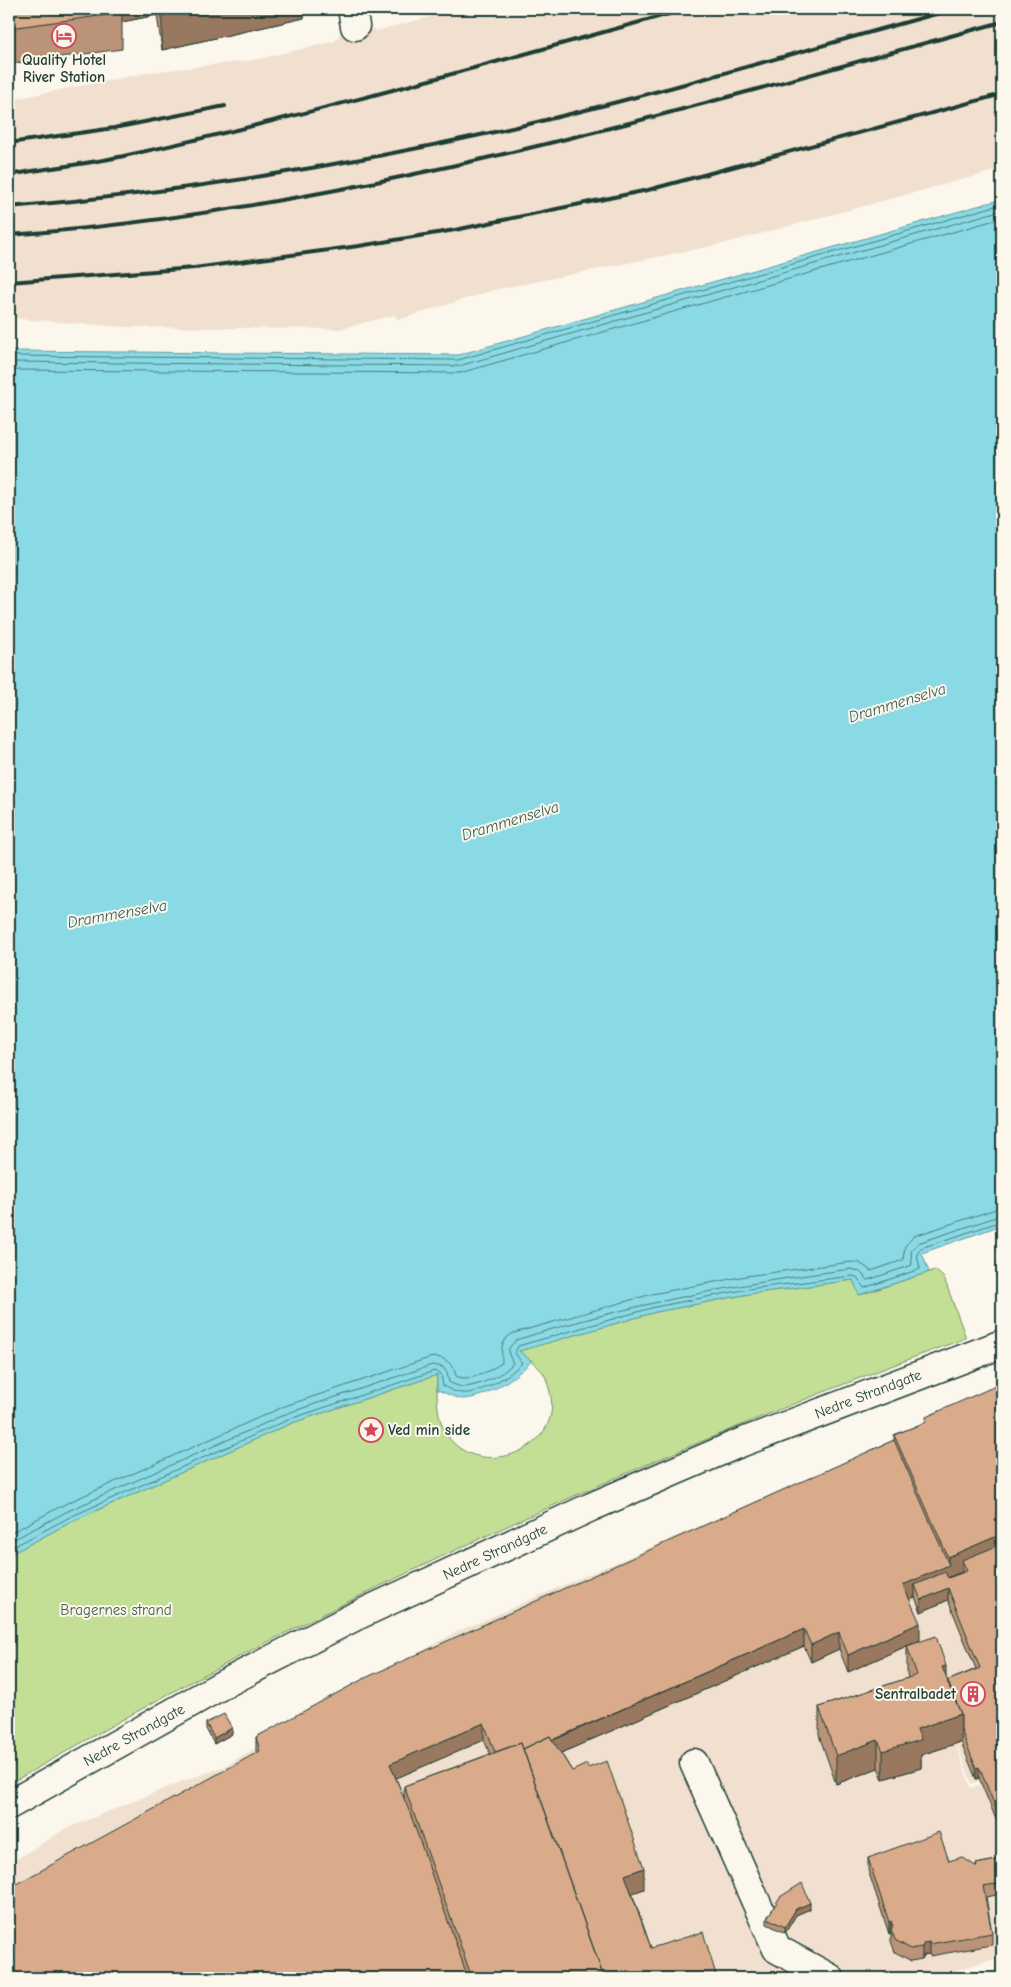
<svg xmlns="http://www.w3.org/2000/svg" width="1011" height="1987" font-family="'Comic Neue',sans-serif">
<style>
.built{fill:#f1e0cf;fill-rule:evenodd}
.green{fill:#c3df96;stroke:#718e65}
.water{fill:#8adae5;stroke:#5f9b9e}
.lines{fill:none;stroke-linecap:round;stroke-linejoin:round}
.shore{stroke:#4a7c7b;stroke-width:1}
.minor-casing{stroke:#1f3d34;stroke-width:31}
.minor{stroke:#fbf7ec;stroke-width:28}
.rail{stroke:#1f3d34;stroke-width:4}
.wall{fill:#bb9378;stroke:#1f3d34;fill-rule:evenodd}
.shaded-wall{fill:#997861;stroke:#1f3d34}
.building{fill:#daab8b;stroke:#1f3d34}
.labels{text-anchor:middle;stroke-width:4;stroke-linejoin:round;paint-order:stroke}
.poi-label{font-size:15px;font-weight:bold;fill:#1f3d34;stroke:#fbf7ec}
.street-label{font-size:15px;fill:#1f3d34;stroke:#fbf7ec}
.park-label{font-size:15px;fill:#405d48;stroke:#fbf7ec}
.water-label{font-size:16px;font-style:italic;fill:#345c57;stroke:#fbf7ec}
</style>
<rect width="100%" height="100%" fill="#fbf7ec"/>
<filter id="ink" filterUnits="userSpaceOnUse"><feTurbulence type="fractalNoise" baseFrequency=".02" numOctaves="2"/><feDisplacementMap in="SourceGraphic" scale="10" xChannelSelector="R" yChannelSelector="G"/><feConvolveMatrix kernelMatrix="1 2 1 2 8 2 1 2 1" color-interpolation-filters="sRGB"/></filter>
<g filter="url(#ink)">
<!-- built -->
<path class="built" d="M460,9h542v160l-280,75 -228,46 -96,30 -3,-5 -55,14 -219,-2 -112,-9v-218l142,-28 103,-12 81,-19 8,-11 25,-7 8,8z
M1002,1399v549l-12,-66 11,75 -70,21h-922v-114l56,-35 118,-48 40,-14 231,-134 427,-186zM949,1725l23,59 23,-10v5l-24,9z"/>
<!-- green -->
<path class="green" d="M935,1270l9,8 22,60c-259,95 -513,206 -758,335 -67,35 -133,74 -199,111v-229l64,-34 219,-98 145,-48c0,16 -1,35 5,50 23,60 124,30 108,-33 -2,-6 -3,-13 -6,-18 -7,-10 -17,-16 -26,-23l138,-39 93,-18 104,-14 7,15z"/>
<!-- water -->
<path class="water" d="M1002,199v1026l-80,28 7,19 -70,23 -6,-15 -104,14 -93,18 -137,39 13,10c-17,16 -44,37 -69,38 -7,0 -18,-7 -26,-9v-15l-145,48 -219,98 -64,34v-1204l449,4z"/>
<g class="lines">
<!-- shore -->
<path class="shore" d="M9,356l449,4 544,-156
M9,362l450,4 543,-156
M9,370l451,3 542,-155
M9,1534l56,-30 220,-98 144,-48c15,-3 24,5 27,18 15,7 34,-6 46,-13 0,-13 -3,-23 12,-30l138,-39 94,-18 105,-14 9,1 11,8 32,-11 2,-14 9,-10 88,-29
M9,1542l59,-31 220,-98 144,-48 11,2 4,6 2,9c4,2 10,5 15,5 15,-1 40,-12 49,-24l-4,-8v-7l7,-8c110,-35 221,-56 335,-71l9,3 8,8 44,-15 -1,-14 7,-8 84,-28
M9,1549l61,-32 220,-98 144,-48 7,3 2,12c6,3 13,7 19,7 18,2 49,-18 60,-30l-7,-10 3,-7 137,-39 93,-18 104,-13 5,1 7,11 56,-19 -3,-15 4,-6 81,-27"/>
<defs>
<path id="minor" d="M352,9l3,17
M694,1763l83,186 53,29
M9,1805l213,-120 132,-68 237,-110 144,-62 267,-101"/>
</defs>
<!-- minor casing -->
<use href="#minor" class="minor-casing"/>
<!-- minor -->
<use href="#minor" class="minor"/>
<!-- rail -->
<path class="rail" d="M9,143l105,-15 111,-22
M9,175c39,-7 80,-11 119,-20 188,-41 374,-95 559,-146
M9,207c165,-14 328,-40 490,-76 153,-35 304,-81 455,-122
M9,235c340,-25 666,-124 993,-213
M9,282l185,-14 165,-22 96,-16 193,-40 354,-96"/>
</g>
<!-- wall -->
<path class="wall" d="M9,9h295v9l-142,32 -5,-35 -35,7v27l-113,15z
M1002,1383v451l-23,-56 -3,1 -15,-37 -40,13v13l-38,11 -5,-11 -42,16 -17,-49v-28l89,-29 -1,-4v-28l39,32 1,3 29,-12 -28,-69 -27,12 -6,-15 -6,2 11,41 -72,32 -9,-23 -28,13 -7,-16 -243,107 11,18 16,-3 56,121 -12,4 19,55 66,30h-708l247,-224v-17l638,-297v-5l32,-13zM484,1740l6,14 -86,32v13l-8,-21z
M206,1723l26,11 -18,10 -8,-15z
M868,1858l81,3 27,6v-3l26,-5v35l-16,3 6,36v12l-62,11 -1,-2 -5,1 -2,4 -11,2 -16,-9 -4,-11v-8l-2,1 -21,-64z
M810,1909l-14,6 -11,18 -18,-9v-6z"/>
<!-- shaded-wall -->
<path class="shaded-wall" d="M116,9h41v6l-35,7v-9z
M187,9h117v9l-142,32v-36z
M1002,1534v22l-40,4v12l-13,5v5l-34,3v12l-12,5v-17l45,-20v-8z
M948,1588v12l-27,12v-12z
M920,1623v17l-72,32v-17z
M804,1629v17l-277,122 -5,-14z
M839,1632v17l-28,13v-17z
M946,1666v28l-4,-27z
M961,1714v28l-40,13v13l-38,11v-28l34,-22z
M484,1723v17l-94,41v-17z
M232,1728v6l-18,10v-6z
M878,1740v28l-42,16v-28z
M979,1767v11l-3,1v-11z
M644,1868v21l-19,7v-21z
M810,1903v6l-14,6 -11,18v-6l11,-18z
M891,1921v11l-2,2v-12z
M929,1942v12l-5,1 -2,4v-12l2,-4z"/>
<!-- building -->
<path class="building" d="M9,9h112l1,4 -113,15z
M162,9h25l-25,5z
M1002,1383v151l-54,23 -54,-122 32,-13v-5z
M894,1440l55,125 -46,20 17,38 -72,32 -9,-23 -28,13 -7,-16 -252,111 -2,-4 -27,13 -2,-6 -26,9 -11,-29 -94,41 20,49 58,165h-459v-90l251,-137 -4,-14 109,-59z
M1002,1544v279l-23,-56 -3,1 -15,-38v-16l-14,-33 33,-13 -32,-80 -27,12 -6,-15 30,-13 3,6 19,-7 -5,-11z
M936,1636l10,30 -4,1 19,47 -44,15 4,11 -38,11 -5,-11 -42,16 -17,-49 98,-32 -10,-29z
M224,1714l8,14 -18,10 -8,-15z
M550,1736l22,35 15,-7 1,4 19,-7 37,107 -19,7 26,73 52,-16 14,46h-113l-81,-229z
M521,1743l83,235h-132l-68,-192z
M939,1832l10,29 13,-4 15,10 -1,-3 26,-5v24l-19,3 9,47 -62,11 -1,-2 -5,1 -2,4 -11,2 -16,-9 -4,-11 2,-3 -2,-5 -2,1 -21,-64z
M802,1883l8,20 -14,6 -11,18 -18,-9 13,-21z"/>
</g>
<!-- icons -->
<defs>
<symbol id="hotel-ring" viewBox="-11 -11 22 22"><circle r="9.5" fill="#fbf7ec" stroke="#d1495b" stroke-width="1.5"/><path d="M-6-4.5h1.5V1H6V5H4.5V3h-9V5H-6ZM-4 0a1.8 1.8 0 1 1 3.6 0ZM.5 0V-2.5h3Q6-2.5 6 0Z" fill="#d1495b"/></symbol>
<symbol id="sight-ring" viewBox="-11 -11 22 22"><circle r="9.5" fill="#fbf7ec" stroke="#d1495b" stroke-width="1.5"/><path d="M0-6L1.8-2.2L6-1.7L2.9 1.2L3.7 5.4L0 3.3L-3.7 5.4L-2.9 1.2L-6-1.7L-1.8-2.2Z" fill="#d1495b"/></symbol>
<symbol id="building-ring" viewBox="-11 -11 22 22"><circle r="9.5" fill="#fbf7ec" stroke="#d1495b" stroke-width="1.5"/><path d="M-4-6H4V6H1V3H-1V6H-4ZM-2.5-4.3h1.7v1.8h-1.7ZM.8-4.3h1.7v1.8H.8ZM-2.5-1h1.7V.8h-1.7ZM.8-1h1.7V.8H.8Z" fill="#d1495b"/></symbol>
</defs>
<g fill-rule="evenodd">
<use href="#hotel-ring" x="50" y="22" width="28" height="28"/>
<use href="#sight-ring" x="357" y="1416" width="28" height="28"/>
<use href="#building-ring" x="959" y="1680" width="28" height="28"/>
</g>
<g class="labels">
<!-- poi labels -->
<g class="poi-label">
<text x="64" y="65">Quality Hotel<tspan x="64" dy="17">River Station</tspan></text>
<text x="388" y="1435" text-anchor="start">Ved min side</text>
<text x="956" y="1699" text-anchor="end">Sentralbadet</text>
</g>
<!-- street labels -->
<g class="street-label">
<text transform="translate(868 1394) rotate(-21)" y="5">Nedre Strandgate</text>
<text transform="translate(495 1552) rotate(-25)" y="5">Nedre Strandgate</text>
<text transform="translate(134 1735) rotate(-29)" y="5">Nedre Strandgate</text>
</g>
<!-- park labels -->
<g class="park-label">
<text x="116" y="1615">Bragernes strand</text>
</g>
<!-- water labels -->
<g class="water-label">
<text transform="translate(897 702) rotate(-17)" y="6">Drammenselva</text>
<text transform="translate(510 820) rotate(-17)" y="6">Drammenselva</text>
<text transform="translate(117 913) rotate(-10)" y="6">Drammenselva</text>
</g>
</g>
<!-- margin -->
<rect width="1011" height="1987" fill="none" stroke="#fbf7ec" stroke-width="30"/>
<rect x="15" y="15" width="981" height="1957" fill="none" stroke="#1f3d34" stroke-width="2" filter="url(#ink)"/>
</svg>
